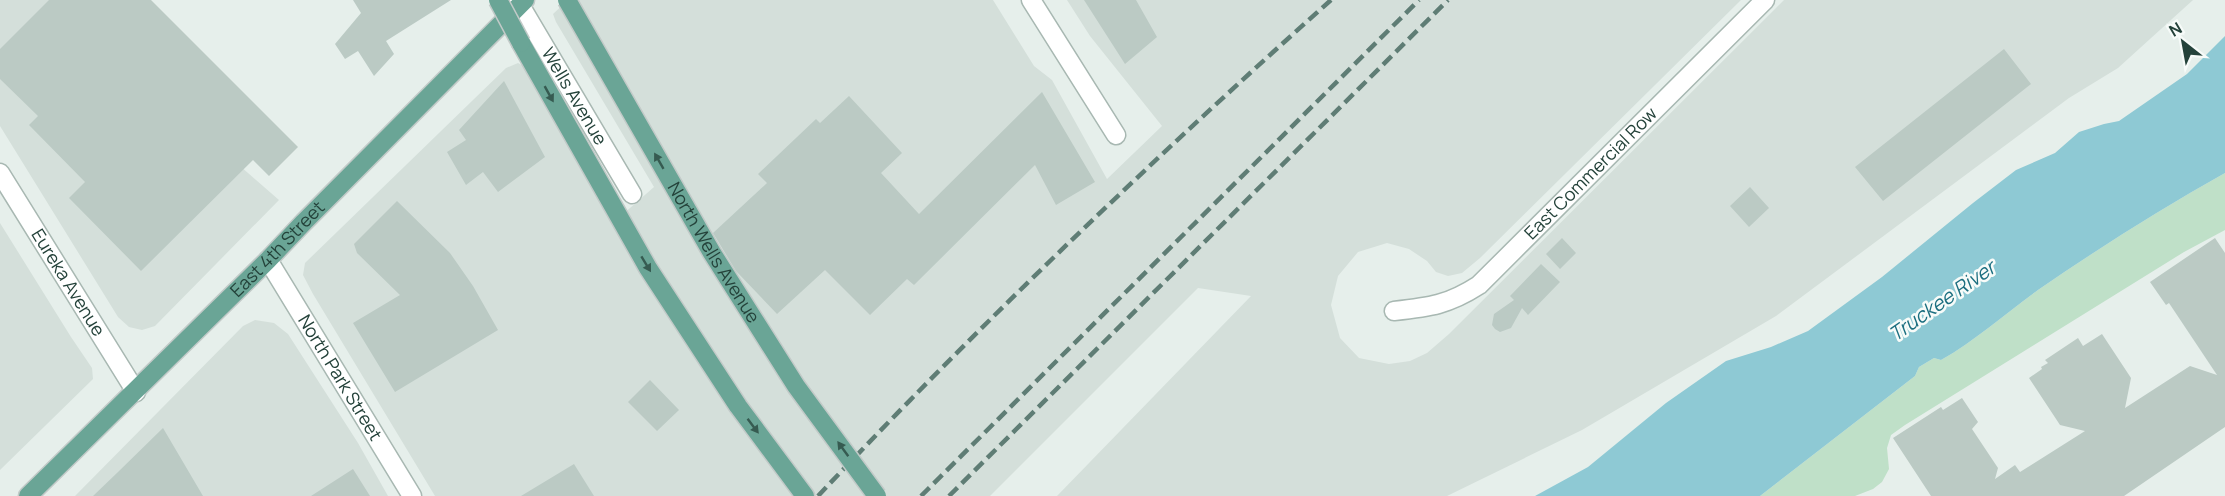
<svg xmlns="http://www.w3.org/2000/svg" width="2225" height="496" font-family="Manrope,sans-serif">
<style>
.built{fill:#d4dfda}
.green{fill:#bfe0c8}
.water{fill:#8ec9d4}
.building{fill:#bbcac4}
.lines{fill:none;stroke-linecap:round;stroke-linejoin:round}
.minor-casing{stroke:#a8b8b2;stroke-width:21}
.major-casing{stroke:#c2cac8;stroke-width:21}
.minor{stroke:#fff;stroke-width:18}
.major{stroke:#6aa596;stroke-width:18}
.rail{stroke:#5f7d75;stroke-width:4.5;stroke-dasharray:12 6;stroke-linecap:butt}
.major-bridge-casing{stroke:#c2cac8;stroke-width:21;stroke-linecap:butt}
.major-bridge{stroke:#6aa596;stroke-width:18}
.oneway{fill:#365b51}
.labels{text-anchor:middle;stroke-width:5;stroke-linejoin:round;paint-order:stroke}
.street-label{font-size:18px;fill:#24423a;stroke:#f7fbf9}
.water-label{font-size:20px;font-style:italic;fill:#1c6f80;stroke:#f7fbf9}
</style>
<rect width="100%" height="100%" fill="#e6efeb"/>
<!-- built -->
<path class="built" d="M0,0h74l166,166 39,34 -124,126 -13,4 -13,-3 -11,-10 -118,-191z
M568,0h425l41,66 18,14 55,99 55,-53 -72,-90 -23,-36h674l-261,258 -18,15 -14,3 -12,-4 -9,-11 -18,-12 -22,-6 -29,9 -20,24 -7,29 9,33 19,20 30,6 21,-3 17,-8 22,-19 335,-334h409l-75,68 -49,30 -293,218 -194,114 -135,66h-390l194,-200 -53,-8 -208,208h-555l-122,-202 -10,-19 2,-12 201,-195 12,-5 9,5 87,154 40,-35 -98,-165 -3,-8z
M0,223l71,114 21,31 1,11 -93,91z
M255,320l19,3 14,11 70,109 30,53h-313l168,-170z"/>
<!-- green -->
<path class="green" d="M2225,173v57l-41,22 -279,173 -14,10 -4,13 2,21 -7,13 -9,7 -18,7h-95l155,-120 4,-9 15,-9 7,2c35,-20 65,-47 97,-70 61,-42 123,-81 187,-117z"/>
<!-- water -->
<path class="water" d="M2225,36v137c-64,36 -126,75 -187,117 -32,23 -62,50 -97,70l-7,-2 -15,9 -4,9 -155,120h-225l53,-29 78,-64 60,-42 45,-14 37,-16 74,-54 91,-74 43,-33 39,-17 24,-21 25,-8 15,-3 68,-47z"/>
<!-- building -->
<path class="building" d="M49,0h102l147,147 -29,29 -16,-16 -112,111 -72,-73 16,-16 -56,-57 9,-9 -38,-37v-30z
M353,0h98l-65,41 8,13 -20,22 -16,-25 -13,8 -10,-15 26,-31z
M1084,0h52l21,37 -32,27z
M2004,49l27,35 -148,117 -28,-34z
M504,81l41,76 -47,35 -15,-20 -17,13 -19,-33 19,-12 -7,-10z
M1042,92l53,90 -39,23 -21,-40 -121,120 -7,-6 -37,36 -45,-45 -48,44 -41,-43 -23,-38 54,-50 -9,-9 58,-55 4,4 29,-27 53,57 -21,20 38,41z
M1750,187l19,21 -20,19 -19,-21z
M397,201l53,52 23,33 25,44 -103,62 -42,-69 47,-28 -43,-42 -3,-9z
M1562,238l14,15 -16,16 -14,-15z
M2215,238l10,15v174l-101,69h-193l-38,-58 48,-31 2,3 19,-12 16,24 -6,7 26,39 -3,11 20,-14 5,7 65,-41 -25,-6 -31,-47 13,-9 -1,-2 7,-4 -3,-3 33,-22 5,8 19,-12 29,44 -6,30 65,-42 27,9 -48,-72 -3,2 -16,-23z
M1541,264l19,18 -32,33 -6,-7 -11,20 -11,4 -5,-3 -3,-4 2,-11 20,-14 -4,-4z
M650,380l29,30 -22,21 -29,-29z
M163,428l40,68h-110l25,-24z
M574,464l20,32h-73z
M353,469l17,27h-59z"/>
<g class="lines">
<defs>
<g id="minor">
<path id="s1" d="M517,0l115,194"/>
<path d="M1031,0l85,135"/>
<path id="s2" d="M0,173l136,219"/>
<path id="s3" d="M268,260l144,236"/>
<path id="s4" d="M1394,311c36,-4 54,-6 85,-26l286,-285"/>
</g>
<g id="major">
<path d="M521,43l127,225 90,138 67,90"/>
<path id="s5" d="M28,496l240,-236 36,-38 221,-222"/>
</g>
</defs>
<!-- minor casing -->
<use href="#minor" class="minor-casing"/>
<!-- major casing -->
<use href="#major" class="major-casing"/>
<!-- minor -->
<use href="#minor" class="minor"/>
<!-- major -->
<use href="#major" class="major"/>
<!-- rail -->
<path class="rail" d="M818,496c163,-173 335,-337 513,-496
M921,496l498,-496
M949,496l499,-496"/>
<defs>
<g id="major-bridge">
<path d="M498,0l23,43"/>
<path id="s6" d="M567,0l145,253 84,133 81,110"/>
</g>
</defs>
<!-- major-bridge casing -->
<use href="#major-bridge" class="major-bridge-casing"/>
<!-- major-bridge -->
<use href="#major-bridge" class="major-bridge"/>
</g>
<!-- one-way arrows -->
<defs><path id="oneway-solid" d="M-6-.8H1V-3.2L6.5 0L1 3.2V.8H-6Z" transform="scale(1.5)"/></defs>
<g class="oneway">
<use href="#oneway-solid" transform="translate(549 94) rotate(61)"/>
<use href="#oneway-solid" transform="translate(659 161) rotate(-120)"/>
<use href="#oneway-solid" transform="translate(646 264) rotate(59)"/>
<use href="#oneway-solid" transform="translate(753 426) rotate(53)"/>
<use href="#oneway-solid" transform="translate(843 449) rotate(-126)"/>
</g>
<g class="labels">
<!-- street labels -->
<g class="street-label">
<text dy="6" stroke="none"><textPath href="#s1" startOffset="112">Wells Avenue</textPath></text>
<text dy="6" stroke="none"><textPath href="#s4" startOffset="248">East Commercial Row</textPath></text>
<text dy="6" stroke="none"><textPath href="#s5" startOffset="351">East 4th Street</textPath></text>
<text dy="6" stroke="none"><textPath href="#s6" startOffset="292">North Wells Avenue</textPath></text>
<text dy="6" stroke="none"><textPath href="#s2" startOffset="129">Eureka Avenue</textPath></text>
<text dy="6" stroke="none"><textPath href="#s3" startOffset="138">North Park Street</textPath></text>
</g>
<!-- water labels -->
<g class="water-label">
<text transform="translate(1942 301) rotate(-35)" y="7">Truckee River</text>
</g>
</g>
<!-- north arrow -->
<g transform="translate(2183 42) rotate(329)" stroke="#f7fbf9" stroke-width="4.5" paint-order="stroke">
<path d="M0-4.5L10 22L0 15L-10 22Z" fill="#24423a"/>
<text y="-9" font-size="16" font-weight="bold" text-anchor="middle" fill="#24423a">N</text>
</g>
</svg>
